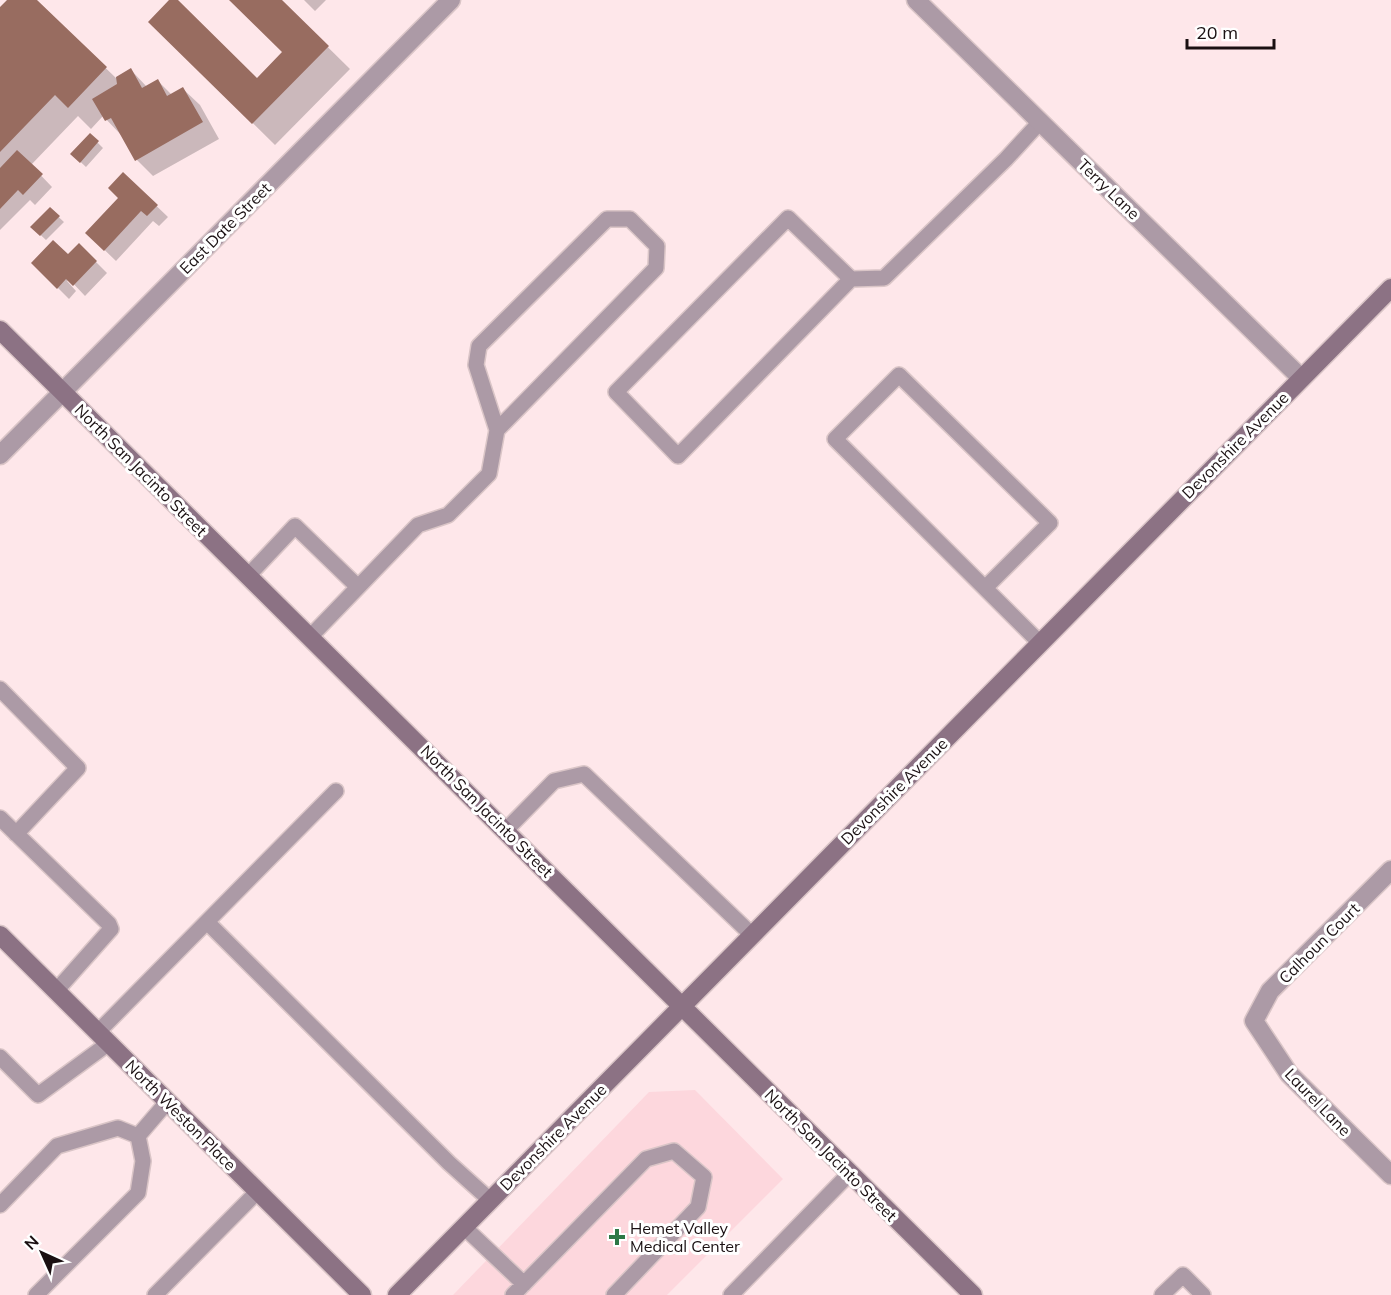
<svg xmlns="http://www.w3.org/2000/svg" width="1391" height="1295" font-family="Mulish,sans-serif">
<style>
.built{fill:#fdd7dd}
.shadow{fill:#0003}
.building{fill:#986c60}
.lines{fill:none;stroke-linecap:round;stroke-linejoin:round}
.lane-casing{stroke:#dac5c7;stroke-width:18}
.street-casing{stroke:#dac5c7;stroke-width:21}
.secondary-casing{stroke:#dac5c7;stroke-width:21}
.lane{stroke:#ac9aa6;stroke-width:15}
.street{stroke:#ac9aa6;stroke-width:18}
.secondary{stroke:#8c7284;stroke-width:18}
.poi-dot{fill:#2d7846;stroke:#fff;stroke-width:2}
.labels{text-anchor:middle;stroke-width:6;stroke-linejoin:round;paint-order:stroke}
.street-label{font-size:16px;fill:#1a1012;stroke:#fff}
.poi-label{font-size:16px;fill:#1a1012;stroke:#fff;text-anchor:start}
</style>
<rect width="100%" height="100%" fill="#fee7ea"/>
<!-- built -->
<path class="built" d="M695,1090l88,89 -116,116h-214l196,-203z"/>
<!-- shadow -->
<path class="shadow" d="M9,0h26l81,78 15,-8 16,17 11,-6 14,14 11,-6 17,16 19,34 -66,37 -16,-16 -14,-23 -20,-21 -12,13 -13,-13 -47,49 21,22 -17,18 -5,-5 -30,30v-221z
M171,0h5l82,80 26,-28 -53,-52h49l70,69 -75,76 -125,-123z
M304,0h22l-11,11z
M90,135l13,13 -17,19 -14,-13z
M123,174l45,43 -9,9 -6,-5 -37,40 -29,-28 33,-35z
M50,209l14,13 -18,18 -14,-13z
M79,245l28,28 -22,23 -16,-17 -2,2 9,10 -7,8 -36,-36 35,-7z"/>
<!-- building -->
<path class="building" d="M7,0h30l70,67 -39,41 -13,-13 -55,57v-145z
M169,0h9l79,78 25,-26 -53,-52h53l47,46 -77,78 -104,-102z
M131,68l11,20 16,-9 9,17 16,-9 20,35 -68,39 -24,-43 -6,3 -13,-22 25,-15 -1,-7z
M90,133l9,8 -19,22 -10,-9z
M17,150l26,24 -20,21 -5,-5 -18,19v-41z
M123,172l35,33 -11,11 -6,-5 -37,40 -19,-18 33,-35 -10,-10z
M50,207l10,9 -20,20 -10,-9z
M53,240l15,14 11,-11 18,18 -24,25 -7,-7 -9,10 -26,-26z"/>
<g class="lines">
<defs>
<path id="lane" d="M851,279l-63,-61 -172,174 62,64 173,-177 33,-1 122,-119 34,-37
M248,576l47,-50 63,61
M985,588l65,-65 -151,-148 -64,64 205,204
M310,637l108,-112 30,-10 41,-41 8,-44 -21,-65 3,-19 128,-127h23l27,27 -1,22 -159,162
M0,689l78,79 -62,66
M0,818l109,106 2,5 -55,62
M506,830l48,-49 30,-7 168,161
M207,922l242,241 41,37
M98,1032l238,-241
M0,1057l38,38 71,-52
M138,1136l30,-35
M0,1205l57,-59 61,-18 20,8
M464,1227l60,57
M36,1295l102,-102 5,-32 -5,-25
M155,1295l103,-104
M513,1295l133,-136 28,-8 30,26 -6,30 -84,88
M731,1295l119,-122
M1162,1295l21,-20 20,20"/>
<path id="street" d="M916,0l385,378
M0,455l451,-455
M1391,870l-121,121 -16,30 35,53 102,101"/>
<path id="secondary" d="M0,330l973,965
M0,935l362,360
M397,1295l994,-1007"/>
</defs>
<!-- lane casing -->
<use href="#lane" class="lane-casing"/>
<!-- street casing -->
<use href="#street" class="street-casing"/>
<!-- secondary casing -->
<use href="#secondary" class="secondary-casing"/>
<!-- lane -->
<use href="#lane" class="lane"/>
<!-- street -->
<use href="#street" class="street"/>
<!-- secondary -->
<use href="#secondary" class="secondary"/>
</g>
<!-- markers -->
<path class="poi-dot" d="M614 1228h6v6h6v6h-6v6h-6v-6h-6v-6h6z"/>
<g class="labels">
<!-- street labels -->
<g class="street-label">
<text transform="translate(1109 189) rotate(44)" y="6">Terry Lane</text>
<text transform="translate(225 228) rotate(-45)" y="6">East Date Street</text>
<text transform="translate(1235 445) rotate(-45)" y="6">Devonshire Avenue</text>
<text transform="translate(141 470) rotate(45)" y="6">North San Jacinto Street</text>
<text transform="translate(894 791) rotate(-45)" y="6">Devonshire Avenue</text>
<text transform="translate(487 811) rotate(45)" y="6">North San Jacinto Street</text>
<text transform="translate(1319 943) rotate(-45)" y="6">Calhoun Court</text>
<text transform="translate(1318 1102) rotate(46)" y="6">Laurel Lane</text>
<text transform="translate(181 1115) rotate(45)" y="6">North Weston Place</text>
<text transform="translate(553 1137) rotate(-45)" y="6">Devonshire Avenue</text>
<text transform="translate(831 1155) rotate(45)" y="6">North San Jacinto Street</text>
</g>
<!-- poi labels -->
<g class="poi-label">
<text x="630" y="1234">Hemet Valley<tspan x="630" dy="18">Medical Center</tspan></text>
</g>
</g>
<!-- north arrow -->
<g transform="translate(42 1253) rotate(315)" stroke="#ffffff" stroke-width="4.5" paint-order="stroke">
<path d="M0-4.5L10 22L0 15L-10 22Z" fill="#1a1012"/>
<text y="-9" font-size="16" font-weight="bold" text-anchor="middle" fill="#1a1012">N</text>
</g>
<!-- scale -->
<path d="M1187 39v9h87v-9" fill="none" stroke="#1a1012" stroke-width="3"/>
<text x="1196" y="39" font-size="18" fill="#1a1012" stroke="#ffffff" stroke-width="4.5" paint-order="stroke">20 m</text>
</svg>
